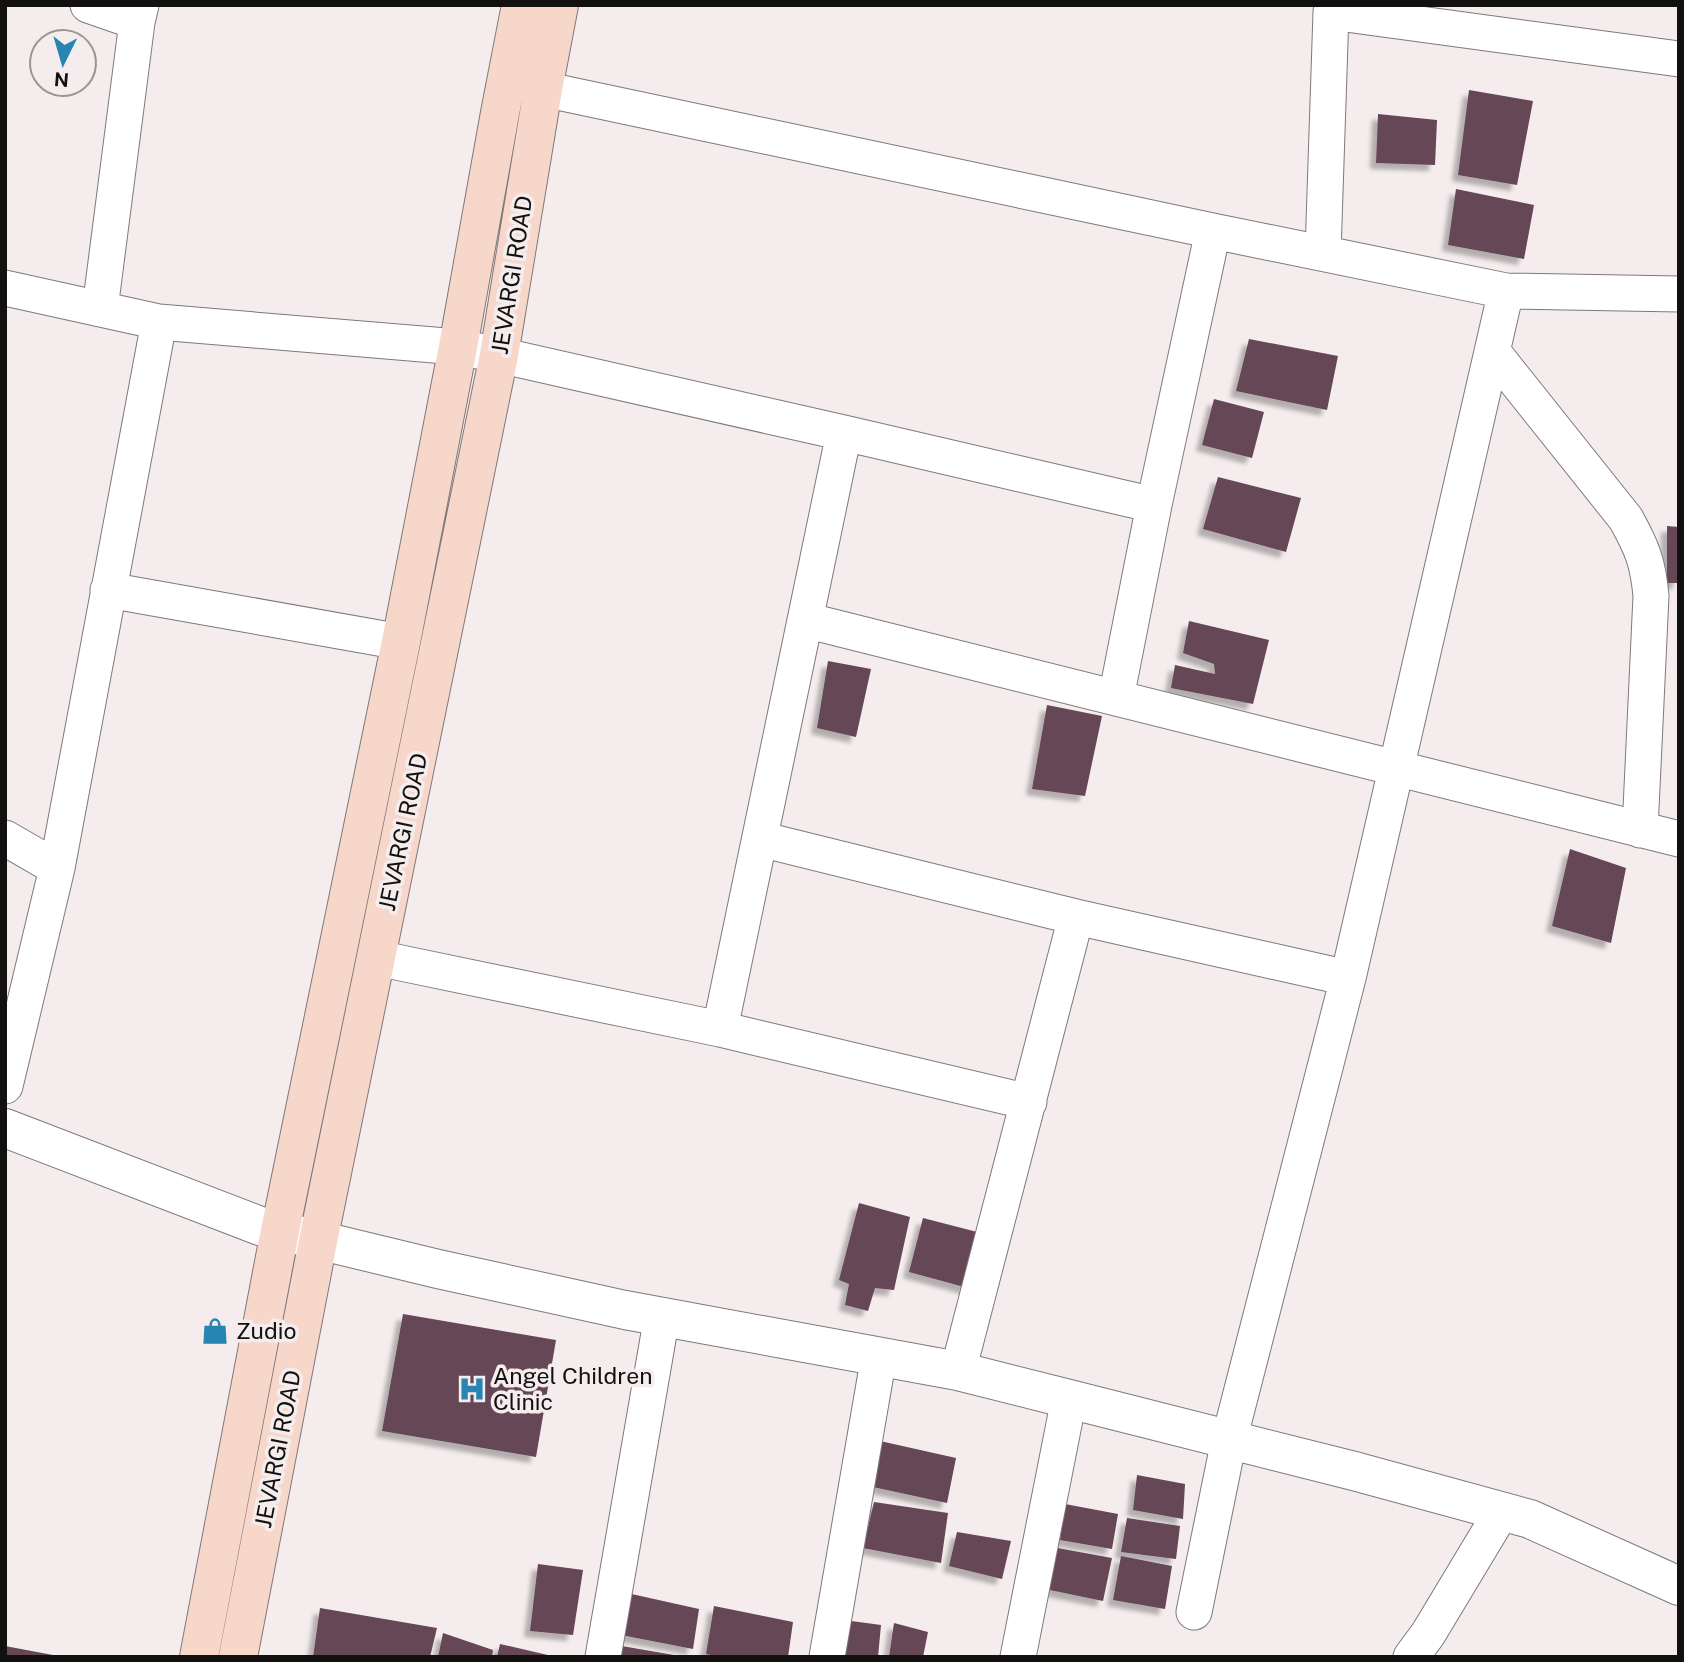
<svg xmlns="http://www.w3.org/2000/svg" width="1684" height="1662" font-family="'Public Sans',sans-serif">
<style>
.building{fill:#654657;filter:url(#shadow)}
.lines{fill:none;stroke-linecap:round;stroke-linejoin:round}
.minor-casing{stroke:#7f7879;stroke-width:37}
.tertiary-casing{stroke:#7f7879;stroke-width:40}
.secondary-casing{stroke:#7f7879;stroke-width:40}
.minor{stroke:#fff;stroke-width:35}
.tertiary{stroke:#fff;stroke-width:38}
.secondary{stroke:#f8d7cb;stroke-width:38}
.labels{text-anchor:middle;stroke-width:7;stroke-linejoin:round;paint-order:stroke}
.street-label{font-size:23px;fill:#131010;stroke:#f4eced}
.poi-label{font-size:23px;fill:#131010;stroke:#f4eced;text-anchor:start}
</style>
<defs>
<filter id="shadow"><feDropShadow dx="-6" dy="6" stdDeviation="2" flood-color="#0004"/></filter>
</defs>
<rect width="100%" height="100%" fill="#f4eced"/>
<!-- building -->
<path class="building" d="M1469,90l64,11 -16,84 -59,-10z
M1378,114l59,6 -2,45 -59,-2z
M1456,189l78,16 -10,54 -76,-14z
M1249,339l89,17 -11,54 -91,-19z
M1214,399l50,13 -12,46 -50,-13z
M1218,477l83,21 -15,54 -83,-23z
M1667,526l12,1v56h-12z
M1189,621l80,19 -16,64 -82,-16 4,-23 40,9 -1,-10 -31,-11z
M828,661l43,8 -15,68 -39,-9z
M1047,705l55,11 -17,80 -53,-7z
M1570,849l56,19 -15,75 -59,-17z
M859,1203l51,14 -16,73 -19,-2 -7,23 -23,-6 4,-21 -10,-4z
M923,1218l58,15 -13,55 -59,-16z
M403,1314l153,26 -20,117 -154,-26z
M880,1441l76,17 -9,45 -74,-16z
M1137,1475l48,9 -2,35 -50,-9z
M874,1502l74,11 -7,50 -78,-15z
M1065,1504l53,10 -6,35 -52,-9z
M1127,1518l53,8 -4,33 -55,-7z
M957,1532l54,9 -9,38 -53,-13z
M1052,1547l60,11 -9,43 -58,-12z
M1121,1556l51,10 -7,43 -52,-9z
M538,1564l45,6 -10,65 -43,-4z
M627,1593l72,16 -6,40 -72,-14z
M714,1606l79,16 -5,35h-68l-14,-3z
M320,1608l117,20 -7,29h-117z
M844,1620l37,5 -3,32h-38z
M894,1623l34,9 -5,25h-34z
M443,1633l50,17 -1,7h-54z
M500,1644l52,12v1h-55z
M616,1645l58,10v2h-59z
M5,1646l48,9v2h-48z"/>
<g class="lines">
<defs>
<path id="minor" d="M88,5l49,17
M543,89l670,142 293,60 173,3
M1323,253l8,-241 348,47
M5,288l154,34 299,25 41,8 345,78 -124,596
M100,309l37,-287 4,-17
M1492,351l134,168c16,29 22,43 25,77l-11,234
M844,433l310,72
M108,590l293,52
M805,620l874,219
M1116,698l38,-193 59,-274
M5,838l52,30
M760,839l316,78
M377,958l343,71 309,73
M5,1086l52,-218 102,-546
M958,1371l118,-454 272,61
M1194,1612l35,-172 119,-462 158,-687
M603,1657l59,-341
M827,1657l52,-301
M1018,1657l51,-258
M1411,1657l17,-23 74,-123"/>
<path id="tertiary" d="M5,1128l255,98 178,43 187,41 333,61 111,28 285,72 176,48 149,67"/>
<path id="secondary" d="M199,1657l81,-426 121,-589 57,-295 42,-234 21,-108
M238,1657l80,-416 181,-886 44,-266 16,-84"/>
</defs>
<!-- minor casing -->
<use href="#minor" class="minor-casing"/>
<!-- tertiary casing -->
<use href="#tertiary" class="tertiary-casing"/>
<!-- secondary casing -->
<use href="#secondary" class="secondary-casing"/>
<!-- minor -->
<use href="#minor" class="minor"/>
<!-- tertiary -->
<use href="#tertiary" class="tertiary"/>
<!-- secondary -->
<use href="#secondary" class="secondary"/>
</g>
<!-- icons -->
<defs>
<symbol id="shop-bare" viewBox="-9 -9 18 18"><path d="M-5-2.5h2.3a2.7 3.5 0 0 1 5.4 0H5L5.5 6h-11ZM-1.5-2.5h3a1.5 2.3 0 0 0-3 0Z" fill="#2884b1" stroke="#f4eced" stroke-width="2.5" paint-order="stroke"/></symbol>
<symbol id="hospital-bare" viewBox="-9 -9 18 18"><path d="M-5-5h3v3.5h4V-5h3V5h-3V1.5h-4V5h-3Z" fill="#2884b1" stroke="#f4eced" stroke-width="2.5" paint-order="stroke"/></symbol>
</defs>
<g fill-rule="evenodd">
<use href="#shop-bare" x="196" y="1312" width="38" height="38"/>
<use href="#hospital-bare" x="453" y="1370" width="38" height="38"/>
</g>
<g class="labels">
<!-- street labels -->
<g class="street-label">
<text transform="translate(512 275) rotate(-81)" y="8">JEVARGI ROAD</text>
<text transform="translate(403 832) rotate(-78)" y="8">JEVARGI ROAD</text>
<text transform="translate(278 1449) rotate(-79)" y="8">JEVARGI ROAD</text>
</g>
<!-- poi labels -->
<g class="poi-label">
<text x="236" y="1339">Zudio</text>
<text x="493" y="1384">Angel Children<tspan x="493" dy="26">Clinic</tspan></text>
</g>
</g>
<!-- border -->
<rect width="1684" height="1662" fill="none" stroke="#131010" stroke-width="14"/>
<!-- north arrow -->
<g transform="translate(63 63) rotate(185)"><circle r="33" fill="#f4eced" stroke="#9a9495" stroke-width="2"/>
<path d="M0-5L12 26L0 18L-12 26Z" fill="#2884b1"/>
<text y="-10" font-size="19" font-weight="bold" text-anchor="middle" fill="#131010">N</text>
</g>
</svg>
